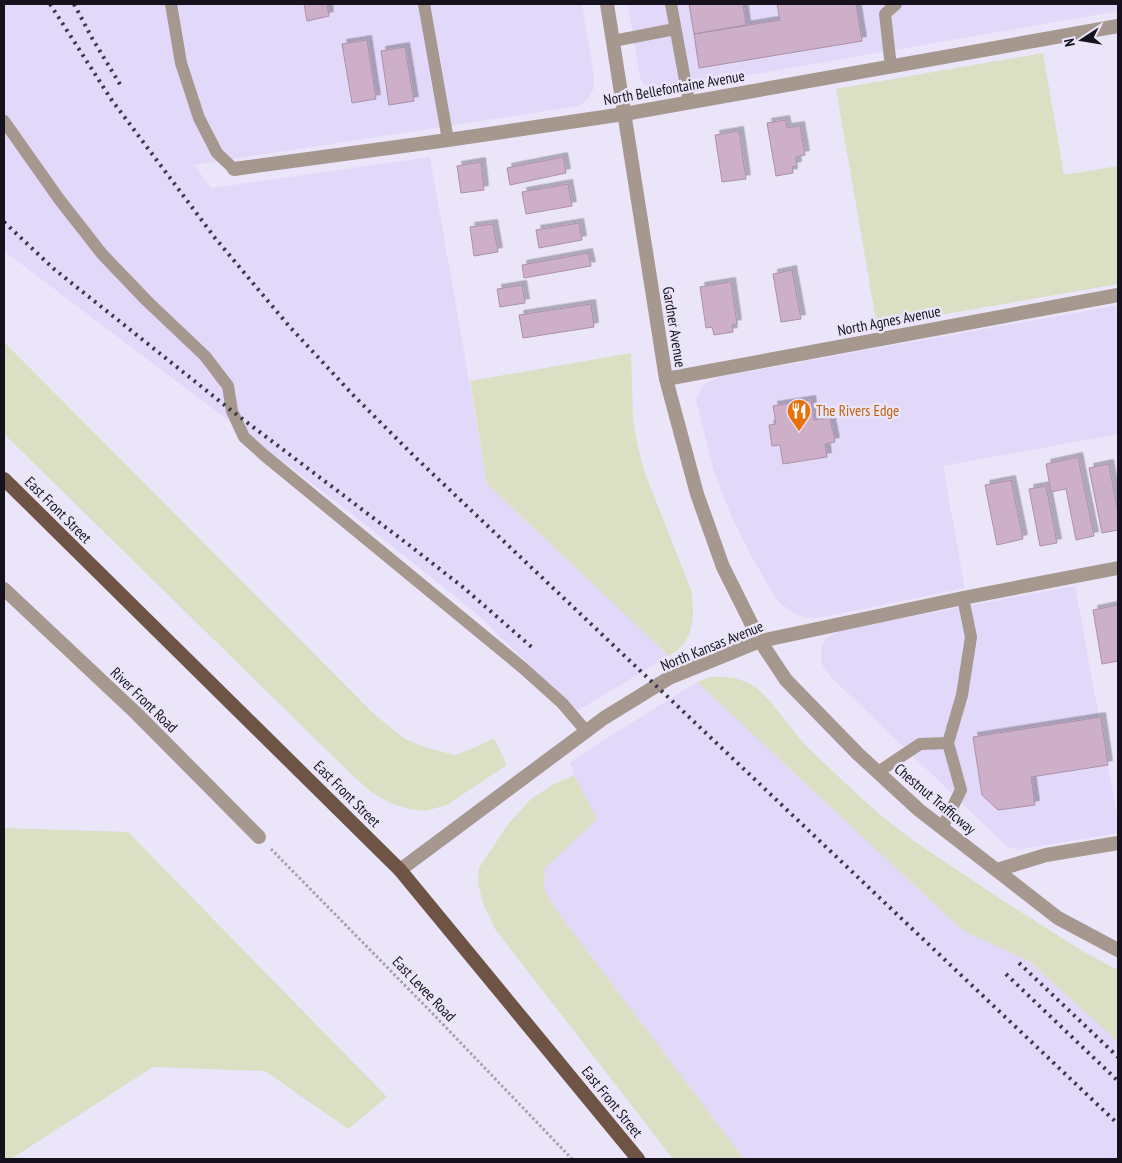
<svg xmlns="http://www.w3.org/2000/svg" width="1122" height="1163" font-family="'PT Sans Narrow',sans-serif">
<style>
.built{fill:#e2d8fa}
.green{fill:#dbdfc4}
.building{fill:#cdafc9;stroke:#ac90a8;filter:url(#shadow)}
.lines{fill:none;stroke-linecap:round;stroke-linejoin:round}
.path{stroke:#a49fb1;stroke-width:3;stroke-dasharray:2.5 2.5;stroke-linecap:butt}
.service{stroke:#a6978f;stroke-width:12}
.minor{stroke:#a6978f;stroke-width:14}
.tertiary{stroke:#a6978f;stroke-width:14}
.primary{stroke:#6e5445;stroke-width:14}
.rail{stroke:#3c3846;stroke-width:4;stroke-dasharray:2.5 5;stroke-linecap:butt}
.labels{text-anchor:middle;stroke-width:5;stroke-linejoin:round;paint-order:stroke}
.street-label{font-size:15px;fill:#15121e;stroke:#ebe5fa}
.food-label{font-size:15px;fill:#c56008;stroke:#ebe5fa;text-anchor:start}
</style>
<defs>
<filter id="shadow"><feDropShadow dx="4.5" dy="-4.5" stdDeviation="0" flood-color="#0004"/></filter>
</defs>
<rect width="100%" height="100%" fill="#ebe5fa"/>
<!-- built -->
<path class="built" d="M4,4h578l12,72v12l-7,12 -7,5 -9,2 -377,58 17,23 219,-31 57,327 182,172 -92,55 -100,-97 -134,-107 -339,-256z
M628,4h490v7l-454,79 -10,1 -6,-3 -5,-4 -3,-8z
M1118,305v129l-175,32 22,122 -147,30 -14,-1 -9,-3 -15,-11 -6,-7 -26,-46 -18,-37 -16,-42 -18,-72 7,-14 16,-8z
M1075,586l43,234v13l-96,16 -14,-2 -6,-5 -172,-166 -7,-9 -2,-11 1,-9 4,-8 7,-5 11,-5z
M697,682l266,249 66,30 89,81v117h-374l-190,-252 -10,-19 1,-20 52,-49 -23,-44 -4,-12 29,-20z"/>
<!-- green -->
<path class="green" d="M1043,53l21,122 54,-9v118l-241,42 -41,-237z
M4,342l371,373 30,24 22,9 28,7 19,-7 20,-10 13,27 -60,40 -22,6 -16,-2 -19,-6 -20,-12 -19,-17 -347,-340z
M631,353l2,66 4,25 8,29 46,117c3,17 4,42 -9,56 -4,4 -9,7 -13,10l-182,-172 -17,-103z
M710,677h12l13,1 11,4 11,6 12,12 36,45 54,51 26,23 29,22 79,53 89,57 36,19v72l-89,-81 -66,-30 -266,-249z
M574,775l23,44 -52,49 -1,20 10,19 190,252h-71l-178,-230 -12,-26 -5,-19 1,-16 30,-45 22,-24 21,-14z
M4,828l124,4 259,265 -39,32 -83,-58 -112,-4 -142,92h-7z"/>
<!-- building -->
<path class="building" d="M304,4h23l2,12 -22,5z
M689,4h54l3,21 -52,9z
M777,4h79l6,37 -163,27 -5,-34 86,-14z
M367,40l9,59 -24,4 -10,-59z
M405,47l9,54 -25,4 -8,-54z
M785,120l2,8 13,-2 5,29 -9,2 1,9 -5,1 1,6 -17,3 -9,-53z
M739,131l7,48 -24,3 -7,-47z
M563,157l3,16 -56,12 -3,-17z
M481,162l3,28 -23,3 -4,-27z
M568,184l4,22 -46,8 -4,-22z
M579,223l3,17 -43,8 -3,-18z
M493,224l5,28 -24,4 -4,-29z
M588,253l3,13 -67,12 -2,-13z
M792,270l9,49 -20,3 -8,-48z
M731,282l6,42 -5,1 1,7 -19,3 -2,-8 -6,1 -6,-41z
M522,285l3,18 -25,4 -3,-18z
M591,304l3,23 -71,11 -4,-23z
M811,400l3,20 16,-2 5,24 -10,2 2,13 -44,7 -3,-19 -8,1 -3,-21 7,-1 -3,-18z
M1078,457l16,79 -18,4 -10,-51 -15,3 -5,-28z
M1109,464l9,49v17l-16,3 -13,-65z
M1011,480l12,59 -26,6 -12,-60z
M1046,486l11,57 -17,3 -11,-57z
M1118,605v56l-16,3 -9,-54z
M1101,717l7,48 -77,12 4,28 -37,5 -16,-15 -9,-58z"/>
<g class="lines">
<!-- path -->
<path class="path" d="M271,849l164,167 137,143"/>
<!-- service -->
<path class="service" d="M171,4l10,59 18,55 18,35 17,16
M424,4l24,136
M671,4l18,98
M613,41l62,-12
M891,67l-6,-53 11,-10
M4,121l55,78 43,55 45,47 58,55 23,30 4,25 12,26 20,18 259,213 39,35 24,28
M878,772l42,-28 28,-1
M942,828l19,-38 -13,-47 14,-48 9,-58 -8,-39"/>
<!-- minor -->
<path class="minor" d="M234,169l214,-29 176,-26 494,-88
M666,379l452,-84
M4,589l133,125 122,123
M760,641l203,-43 155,-30
M997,870l49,-15 72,-12"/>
<!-- tertiary -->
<path class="tertiary" d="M607,4l59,375 31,115 26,73 37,74 26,39 72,74 61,56 139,108 60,32
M400,870l204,-152 65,-40 91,-37"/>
<!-- primary -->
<path class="primary" d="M4,479l396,391 238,289"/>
<!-- rail -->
<path class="rail" d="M50,4l61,95 104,139 74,88 66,71 61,61 702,666
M74,4l18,34 29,48
M4,222l50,47 178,142 177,134 55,43 71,62
M1019,963l99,94
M1006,974l112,107"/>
</g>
<!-- icons -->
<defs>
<symbol id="restaurant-pin" viewBox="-11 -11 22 30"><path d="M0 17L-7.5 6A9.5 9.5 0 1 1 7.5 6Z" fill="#e8710a" stroke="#ebe5fa"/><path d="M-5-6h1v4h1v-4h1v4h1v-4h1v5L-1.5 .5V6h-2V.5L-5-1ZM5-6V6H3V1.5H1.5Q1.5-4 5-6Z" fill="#fff"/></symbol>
</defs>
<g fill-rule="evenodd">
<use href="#restaurant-pin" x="785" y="397" width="28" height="38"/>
</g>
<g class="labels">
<!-- street labels -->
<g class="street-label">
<text transform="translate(674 88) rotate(-10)" y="5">North Bellefontaine Avenue</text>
<text transform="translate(889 321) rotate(-11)" y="5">North Agnes Avenue</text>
<text transform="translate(674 327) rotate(81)" y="5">Gardner Avenue</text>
<text transform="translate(58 510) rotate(45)" y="5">East Front Street</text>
<text transform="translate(712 646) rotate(-22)" y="5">North Kansas Avenue</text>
<text transform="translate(144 700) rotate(44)" y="5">River Front Road</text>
<text transform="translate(347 794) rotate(45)" y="5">East Front Street</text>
<text transform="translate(935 799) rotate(40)" y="5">Chestnut Trafficway</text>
<text transform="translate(424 989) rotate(46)" y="5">East Levee Road</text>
<text transform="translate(612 1102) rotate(51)" y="5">East Front Street</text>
</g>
<!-- food labels -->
<g class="food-label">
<text x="816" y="416">The Rivers Edge</text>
</g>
</g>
<!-- border -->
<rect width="1122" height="1163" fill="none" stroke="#15121e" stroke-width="10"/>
<!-- north arrow -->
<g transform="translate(1082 40) rotate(258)" stroke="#ebe5fa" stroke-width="4" paint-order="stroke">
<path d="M0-4L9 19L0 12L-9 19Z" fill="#15121e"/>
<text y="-8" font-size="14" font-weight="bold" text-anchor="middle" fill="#15121e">N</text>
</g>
</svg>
